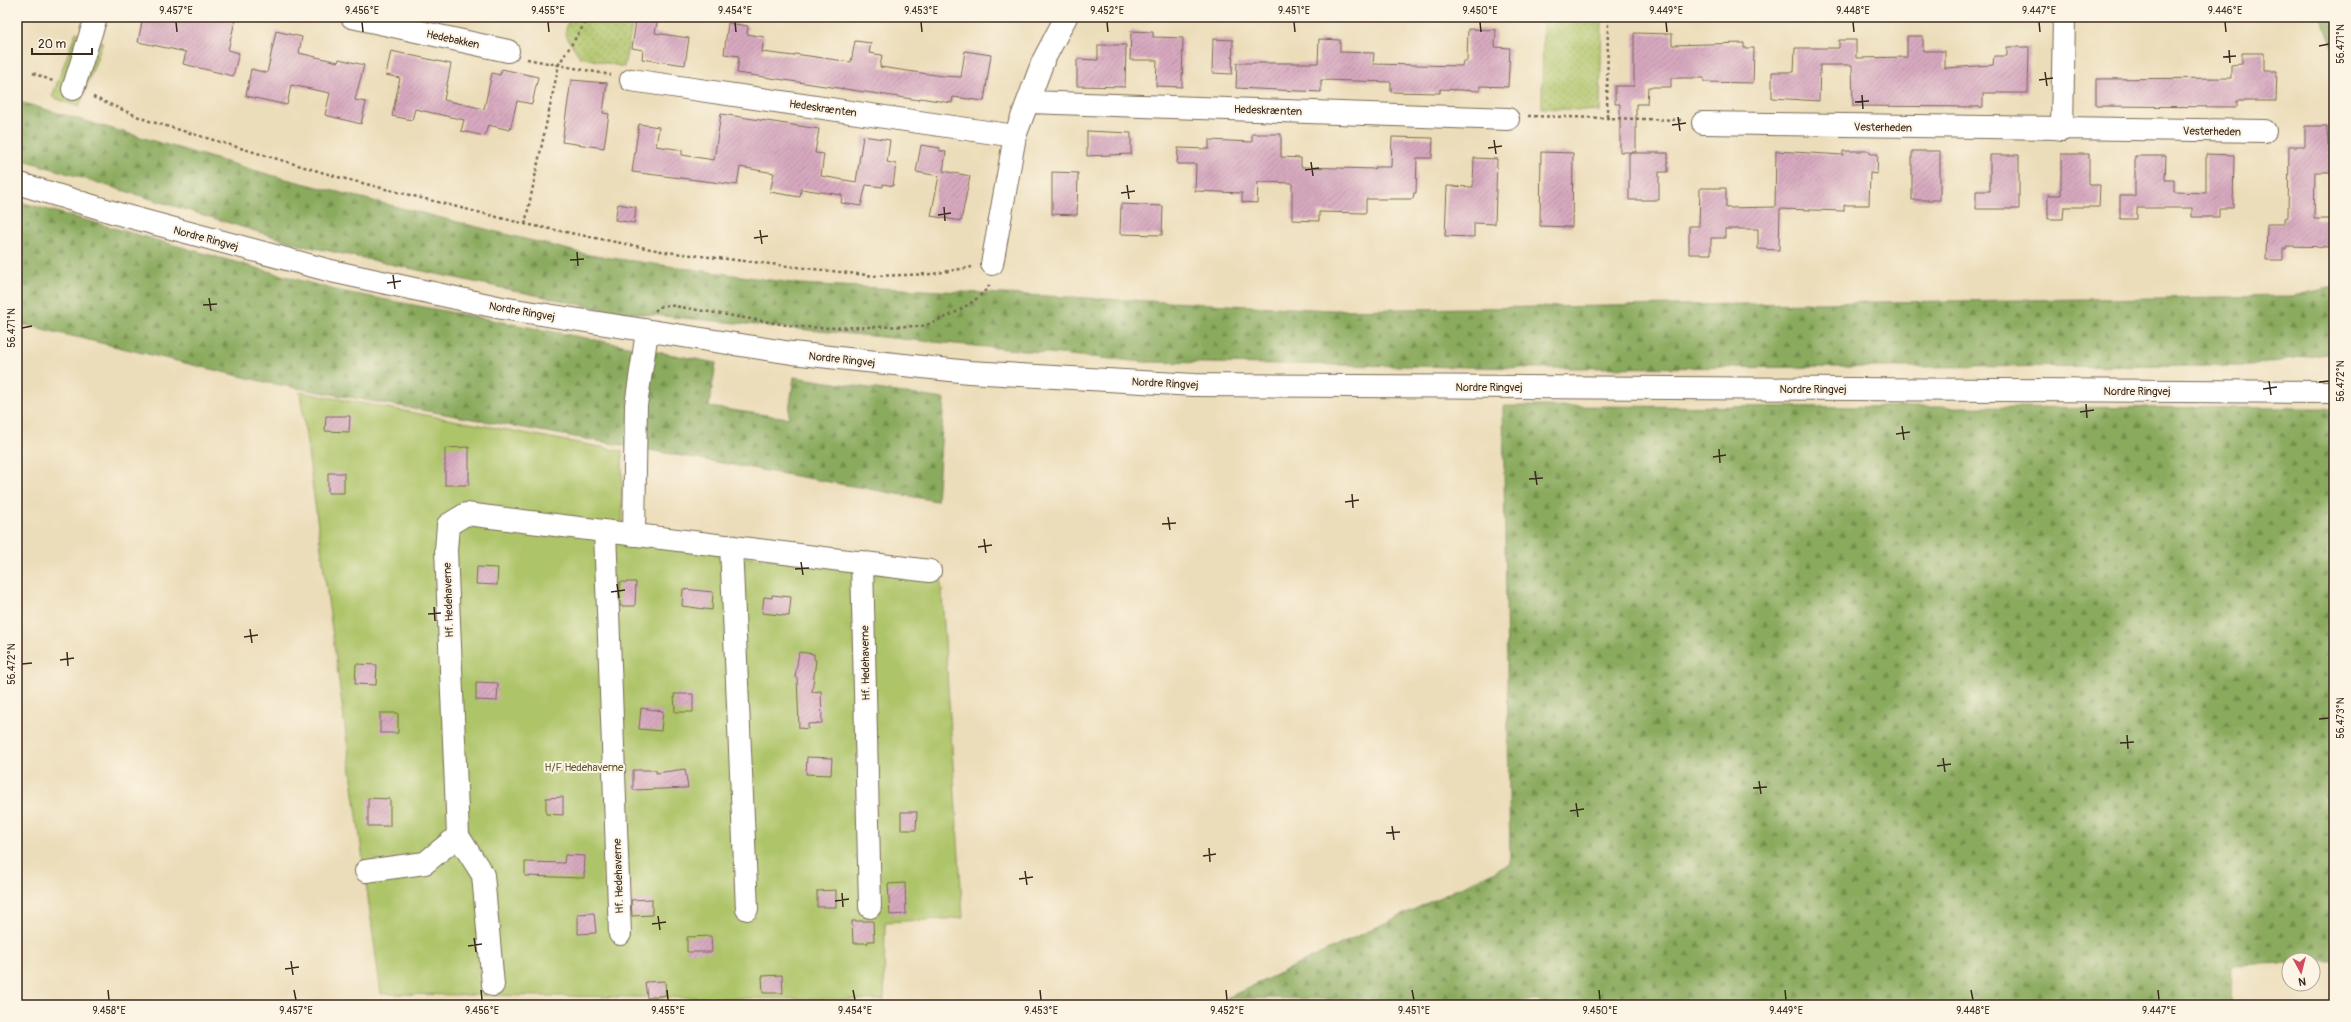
<svg xmlns="http://www.w3.org/2000/svg" width="2351" height="1022" font-family="Pangolin,sans-serif">
<style>
.green{fill:#aec469;stroke:#747744}
.forest{fill:url(#forest-firs);stroke:#626a3e}
.park{fill:url(#park-dots);stroke:#747744}
.building{fill:url(#building-hatch)}
.lines{fill:none;stroke-linecap:round;stroke-linejoin:round}
.minor-casing{stroke:#796955;stroke-width:24}
.major-casing{stroke:#796955;stroke-width:24}
.path{stroke:#796955;stroke-width:2.5;stroke-dasharray:3 3;stroke-linecap:butt}
.minor{stroke:#fff;stroke-width:22}
.major{stroke:#fff;stroke-width:22}
.ticks{fill:none;stroke:#3b2a1e;stroke-width:1.5}
.labels{text-anchor:middle;stroke-width:4;stroke-linejoin:round;paint-order:stroke}
.street-label{font-size:11px;fill:#3b2a1e;stroke:#fcf5e5}
.park-label{font-size:11px;fill:#5e5834;stroke:#fcf5e5}
.neatline{fill:none;stroke:#3b2a1e;stroke-width:1.5}
.ticks-label{font-size:10px;text-anchor:middle;fill:#3b2a1e}
</style>
<defs>
<pattern id="forest-firs" width="22" height="20" patternUnits="userSpaceOnUse"><rect width="22" height="20" fill="#8aaa5d"/><path d="M5 1l3.5 6h-7zM16 11l3.5 6h-7z" fill="#728b4c"/></pattern>
<pattern id="park-dots" width="8" height="8" patternUnits="userSpaceOnUse"><rect width="8" height="8" fill="#aec469"/><path d="M2 2h.1M6 6h.1" fill="none" stroke="#8f9f56" stroke-width="1.8" stroke-linecap="round"/></pattern>
<pattern id="building-hatch" width="6" height="6" patternUnits="userSpaceOnUse"><rect width="6" height="6" fill="#d7a9c0"/><path d="M-1 1l2-2M0 6l6-6M5 7l2-2" fill="none" stroke="#b08a9b"/></pattern>
</defs>
<rect width="100%" height="100%" fill="#fcf5e5"/>
<filter id="ink" filterUnits="userSpaceOnUse"><feTurbulence type="fractalNoise" baseFrequency=".025" numOctaves="2"/><feDisplacementMap in="SourceGraphic" scale="8" xChannelSelector="R" yChannelSelector="G"/><feConvolveMatrix kernelMatrix="1 2 1 2 8 2 1 2 1" color-interpolation-filters="sRGB"/></filter>
<filter id="wash" filterUnits="userSpaceOnUse"><feTurbulence type="fractalNoise" baseFrequency=".012" numOctaves="4" result="noise"/><feDisplacementMap in="SourceGraphic" scale="16" xChannelSelector="R" yChannelSelector="G"/><feGaussianBlur stdDeviation="0.9" result="paint"/><feColorMatrix in="noise" values="0 0 0 0 0 0 0 0 0 0 0 0 0 0 0 0 0 1.4 0 .05"/><feComposite in="paint" operator="in"/></filter>
<g filter="url(#wash)">
<rect width="100%" height="100%" fill="#ecddba"/>
<!-- green -->
<path class="green" d="M76,32l27,10 -24,65 -27,-10z
M300,392l322,59 1,91 318,37 22,339 -78,4 -1,78 -503,-6z"/>
<!-- forest -->
<path class="forest" d="M2320,17h14v36l-12,-32z
M17,101l257,75 315,79 210,29 534,26 959,-14 42,-9v66l-89,13 -711,2 -391,-6 -533,-51 -309,-66 -284,-87z
M17,201l318,89 381,73 -7,44 79,11 6,-41 150,22 -7,102 -668,-118 -252,-60z
M1503,406l823,2 8,2v551l-45,-1v3l-57,2 -1,40h-527l-89,-9 -1,9h-74v-4l-313,-3 283,-134z"/>
<!-- park -->
<path class="park" d="M569,17h65l-10,50 -44,-10 -15,-23z
M1543,17h59l-2,94 -58,-3z"/>
<g id="blocks">
<!-- building -->
<path class="building" d="M143,17h93l-8,33 11,3 -6,23 -50,-12 3,-12 -48,-10z
M642,17h16l-3,16 34,5 -4,27 -43,-6 1,-9 -11,-2 4,-27 6,1z
M728,23l20,3 -1,8 17,3 -2,15 32,4 1,-2 56,8 4,-21 16,2 -2,10 13,2 -2,12 62,9 19,1 4,-26 26,4 -7,46 -31,-4 -1,6 -32,-5 -1,2 -182,-27 2,-17 -15,-2z
M1468,29l28,1 -1,17 15,1 -2,39 -28,-1v5l-40,-2v4l-49,-1v-10l-70,-2v12l-85,-4 1,-25h81l1,-24 21,1v12l34,1 -1,11 89,2 1,-5h4z
M276,31l26,6 -3,16 39,9 1,-3 25,6 -9,35 11,2 -5,22 -36,-9 5,-22 -39,-8 -4,20 -41,-9 5,-27 16,4z
M1131,31l22,1v5l30,1 -1,49 -26,-1 1,-26h-27z
M1634,33l38,1v11l72,-2v5h10l-1,35 -49,-1v-4h-33v9h-23l-1,17h-11v48h-16v-48h-5v-18h19z
M1907,36h16v15h22v17l48,-3 1,-9h13v-9h22l-1,46h-45v14l-130,-1 -1,-41h-32l-1,36 -47,-3v-26h22l1,-24h44v-8h17v18l51,-1z
M1213,39l20,1 -1,34 -20,-1z
M1098,45h28l-1,42 -48,-1v-27l21,1z
M391,51l60,13 -7,36 40,9 8,-36 8,2 2,-6 36,8 -6,27 -15,-3 -7,29 -22,-5 -3,11 -24,-5 3,-11 -49,-11 -3,11 -20,-4 8,-38 -14,-3z
M2242,53h22v18h13l-1,30h-39v6l-141,-1v-27l135,-1v-13l11,-1z
M571,80l36,3 -4,30 6,1 -5,34 -42,-6z
M721,114l98,15 -4,24 9,1 -3,22 35,6 7,-46 27,4 -3,22 9,2 -3,22 -10,-2v3l-17,-2 -5,21 -20,-3 1,-8 -41,-6 -1,8 -30,-5 4,-19 -34,-6 -3,18 -105,-13 7,-48 20,3 -3,19 26,4v5l32,5z
M2305,126h22l1,20h6v26h-19l-1,47h20v28l-48,-1v3h-3v11h-17l1,-36h17v-6l4,-1 1,-71h16z
M1087,131l44,2v21l-44,2z
M1252,134h29v23l20,1v9l74,2v-2h16l1,-30 41,1 -1,20h-15l-1,35h-2l-1,6h-47v14l-47,-1v9l-27,-1v-37l-34,-1 -1,21 -15,-1v-9l-47,-2 1,-27h-19l1,-16 31,1v-9l43,2z
M921,145l19,3v3l6,1 -3,19 27,5 -9,45 -30,-5 8,-40 -23,-4z
M1776,151l67,4v-4h27v3h8l-1,20 -7,-1 -1,32h-25v6l-64,-2 -1,41 -21,-1v-20h-33v9h-14v16h-22v-28h10l1,-38h26v20l49,-1z
M1912,151h28v49h-28z
M1541,152l32,1 -1,74 -32,-1z
M1629,153h39v19h-9v28h-30z
M2061,154h28v31h11l-1,22h-35l-1,12h-15v-24h13z
M2206,154l28,1 -1,53h-14v9h-27v-9h-55v11h-17v-23h15v-40h31l-1,24h9v12l32,1z
M1990,155h29v54h-43v-18h14z
M1474,158l23,1 -2,65 -21,-1v14l-29,-1 2,-50 26,1z
M1052,172l26,1 -1,42 -25,-1z
M618,204l18,3 -2,16 -19,-3z
M1121,204l42,2 -1,29 -42,-1z
M326,416h24l-1,16 -24,-1z
M469,447v38h-24v-37z
M328,473h16v20h-16z
M477,567l21,1 -1,17 -21,-1z
M620,582h16l-1,24h-15z
M683,589l30,3 -1,18 -30,-4z
M772,595l19,2 -2,19 -27,-3 2,-16 8,1z
M799,652l15,2v5l2,1 -4,32 9,-1 1,32 -14,1v5l-9,-1 -2,-51h-2z
M356,664l21,1 -1,20 -21,-1z
M476,682l22,1 -1,18 -21,-1z
M674,694h19v18h-18z
M641,708l22,3 -2,20 -22,-2z
M380,713h18v20h-18z
M807,757l25,1 -1,17 -25,-1z
M685,769l3,19 -55,2v-20h23v3z
M563,797v18l-17,-1v-16z
M368,798l22,1v27h-22z
M901,812h16l-1,18h-15z
M565,855l20,1 -1,22 -59,-2v-14l39,1z
M905,883l1,31 -16,1 -2,-31z
M836,890v17h-19v-16z
M652,899v16l-20,1 -1,-16z
M594,913l2,20 -18,1v-20z
M852,921h21l1,20h-6v2h-15z
M711,936l1,16h-25v-15z
M782,975l1,18h-20l-1,-17z
M665,981l1,14 -19,3 -2,-16z"/>
</g>
</g>
<g filter="url(#ink)">
<use href="#blocks" fill-opacity="0" stroke="#796955" stroke-width="1"/>
<g class="lines">
<defs>
<path id="minor" d="M352,17l156,34
M631,80l384,56
M73,89l23,-72
M1029,102l479,17
M1703,123l562,8
M2062,130l2,-113
M992,264l23,-128 28,-75 23,-44
M605,531l15,403
M634,535l2,-130 11,-73
M731,546l16,363
M862,562l8,345
M458,836l25,39 10,110
M366,871l59,-8 33,-27 -12,-286 2,-25 18,-11 464,57"/>
<path id="major" d="M17,183l102,31 212,57 171,37 290,45 177,19 225,13 1140,7"/>
</defs>
<!-- minor casing -->
<use href="#minor" class="minor-casing"/>
<!-- major casing -->
<use href="#major" class="major-casing"/>
<!-- path -->
<path class="path" d="M527,59l84,16
M33,73l22,9
M93,97l53,23 192,57 187,47 141,28 209,24 57,-2 40,-7
M1528,116l155,4
M1607,117l1,-100
M525,224l34,-160 30,-47
M655,311l4,-4 9,-2 124,21 28,2 102,-2c19,-4 59,-25 68,-42"/>
<!-- minor -->
<use href="#minor" class="minor"/>
<!-- major -->
<use href="#major" class="major"/>
</g>
</g>
<!-- ticks -->
<path class="ticks" d="M176,22l1,10M362,22l1,10M548,22l1,10M735,22l1,10M921,22l1,10M1107,22l1,10M1294,22l1,10M1480,22l1,10M1666,22l1,10M1853,22l1,10M2039,22l1,10M2225,22l1,10M2319,46l10,-2M2229,50l1,13M2223,57l13,-1M2045,72l2,14M2039,80l14,-2M1862,95l1,14M1855,102l14,-1M1678,117l2,14M1672,125l14,-2M1494,140l2,14M1488,148l14,-2M1311,162l2,14M1305,170l14,-2M1127,185l2,14M1121,193l14,-2M944,207l1,14M938,215l13,-2M760,230l2,14M754,238l14,-2M577,252l1,14M570,260l14,-1M393,275l2,14M387,283l14,-2M209,298l2,13M203,305l14,-1M22,328l10,-2M2269,381l2,14M2319,382l10,-1M2263,389l14,-2M2086,404l1,14M2080,412l14,-2M1902,426l2,14M1896,434l14,-2M1719,449l1,14M1713,457l13,-2M1535,471l2,14M1529,479l14,-1M1352,494l1,14M1345,502l14,-2M1168,517l2,13M1162,524l14,-1M984,539l2,14M978,547l14,-2M801,562l2,13M795,569l14,-1M617,584l2,14M611,592l14,-2M434,607l1,14M428,614l13,-1M250,629l2,14M244,637l14,-2M67,652l1,14M60,660l14,-2M22,664l10,-1M2319,719l10,-1M2127,735l1,14M2120,743l14,-1M1943,758l2,14M1937,766l14,-2M1759,781l2,13M1753,788l14,-1M1576,803l2,14M1570,811l14,-2M1392,826l2,14M1386,833l14,-1M1209,848l1,14M1203,856l13,-2M1025,871l2,14M1019,879l14,-2M842,893l1,14M835,901l14,-2M658,916l2,14M652,924l14,-2M474,938l2,14M468,946l14,-2M291,961l2,14M285,969l14,-2M108,990l1,10M294,990l2,10M481,990l1,10M667,990l1,10M853,990l2,10M1040,990l1,10M1226,990l1,10M1412,990l2,10M1599,990l1,10M1785,990l1,10M1971,990l2,10M2158,990l1,10"/>
<g class="labels">
<!-- street labels -->
<g class="street-label">
<text transform="translate(453 39) rotate(12)" y="4">Hedebakken</text>
<text transform="translate(823 108) rotate(8)" y="4">Hedeskrænten</text>
<text transform="translate(1268 110) rotate(2)" y="4">Hedeskrænten</text>
<text transform="translate(1883 127) rotate(1)" y="4">Vesterheden</text>
<text transform="translate(2212 131) rotate(1)" y="4">Vesterheden</text>
<text transform="translate(206 238) rotate(15)" y="4">Nordre Ringvej</text>
<text transform="translate(522 311) rotate(10)" y="4">Nordre Ringvej</text>
<text transform="translate(842 359) rotate(6)" y="4">Nordre Ringvej</text>
<text transform="translate(1165 383) rotate(3)" y="4">Nordre Ringvej</text>
<text x="1489" y="391">Nordre Ringvej</text>
<text x="1813" y="393">Nordre Ringvej</text>
<text x="2137" y="395">Nordre Ringvej</text>
<text transform="translate(448 600) rotate(-92)" y="4">Hf. Hedehaverne</text>
<text transform="translate(865 663) rotate(-91)" y="4">Hf. Hedehaverne</text>
<text transform="translate(618 876) rotate(-92)" y="4">Hf. Hedehaverne</text>
</g>
<!-- park labels -->
<g class="park-label">
<text x="584" y="771">H/F Hedehaverne</text>
</g>
</g>
<!-- margin -->
<rect width="2351" height="1022" fill="none" stroke="#fcf5e5" stroke-width="44"/>
<!-- north arrow -->
<g transform="translate(2301 972) rotate(173)"><circle r="19" fill="#fcf5e5" stroke="#afa495"/>
<path d="M0-3L7 15L0 10L-7 15Z" fill="#d1495b"/>
<text y="-6" font-size="11" font-weight="bold" text-anchor="middle" fill="#3b2a1e">N</text>
</g>
<!-- scale -->
<path d="M32 48v6h60v-6" fill="none" stroke="#3b2a1e" stroke-width="2"/>
<text x="38" y="48" font-size="12" fill="#3b2a1e" stroke="#fcf5e5" stroke-width="3" paint-order="stroke">20 m</text>
<rect x="22" y="22" width="2307" height="978" class="neatline"/>
<g class="ticks-label">
<text x="176" y="14">9.457°E</text>
<text x="362" y="14">9.456°E</text>
<text x="548" y="14">9.455°E</text>
<text x="735" y="14">9.454°E</text>
<text x="921" y="14">9.453°E</text>
<text x="1107" y="14">9.452°E</text>
<text x="1294" y="14">9.451°E</text>
<text x="1480" y="14">9.450°E</text>
<text x="1666" y="14">9.449°E</text>
<text x="1853" y="14">9.448°E</text>
<text x="2039" y="14">9.447°E</text>
<text x="2225" y="14">9.446°E</text>
<text transform="translate(2340 44) rotate(-90)" y="4">56.471°N</text>
<text transform="translate(11 328) rotate(-90)" y="4">56.471°N</text>
<text transform="translate(2340 381) rotate(-90)" y="4">56.472°N</text>
<text transform="translate(11 664) rotate(-90)" y="4">56.472°N</text>
<text transform="translate(2340 718) rotate(-90)" y="4">56.473°N</text>
<text x="109" y="1014">9.458°E</text>
<text x="296" y="1014">9.457°E</text>
<text x="482" y="1014">9.456°E</text>
<text x="668" y="1014">9.455°E</text>
<text x="855" y="1014">9.454°E</text>
<text x="1041" y="1014">9.453°E</text>
<text x="1227" y="1014">9.452°E</text>
<text x="1414" y="1014">9.451°E</text>
<text x="1600" y="1014">9.450°E</text>
<text x="1786" y="1014">9.449°E</text>
<text x="1973" y="1014">9.448°E</text>
<text x="2159" y="1014">9.447°E</text>
</g>
</svg>
